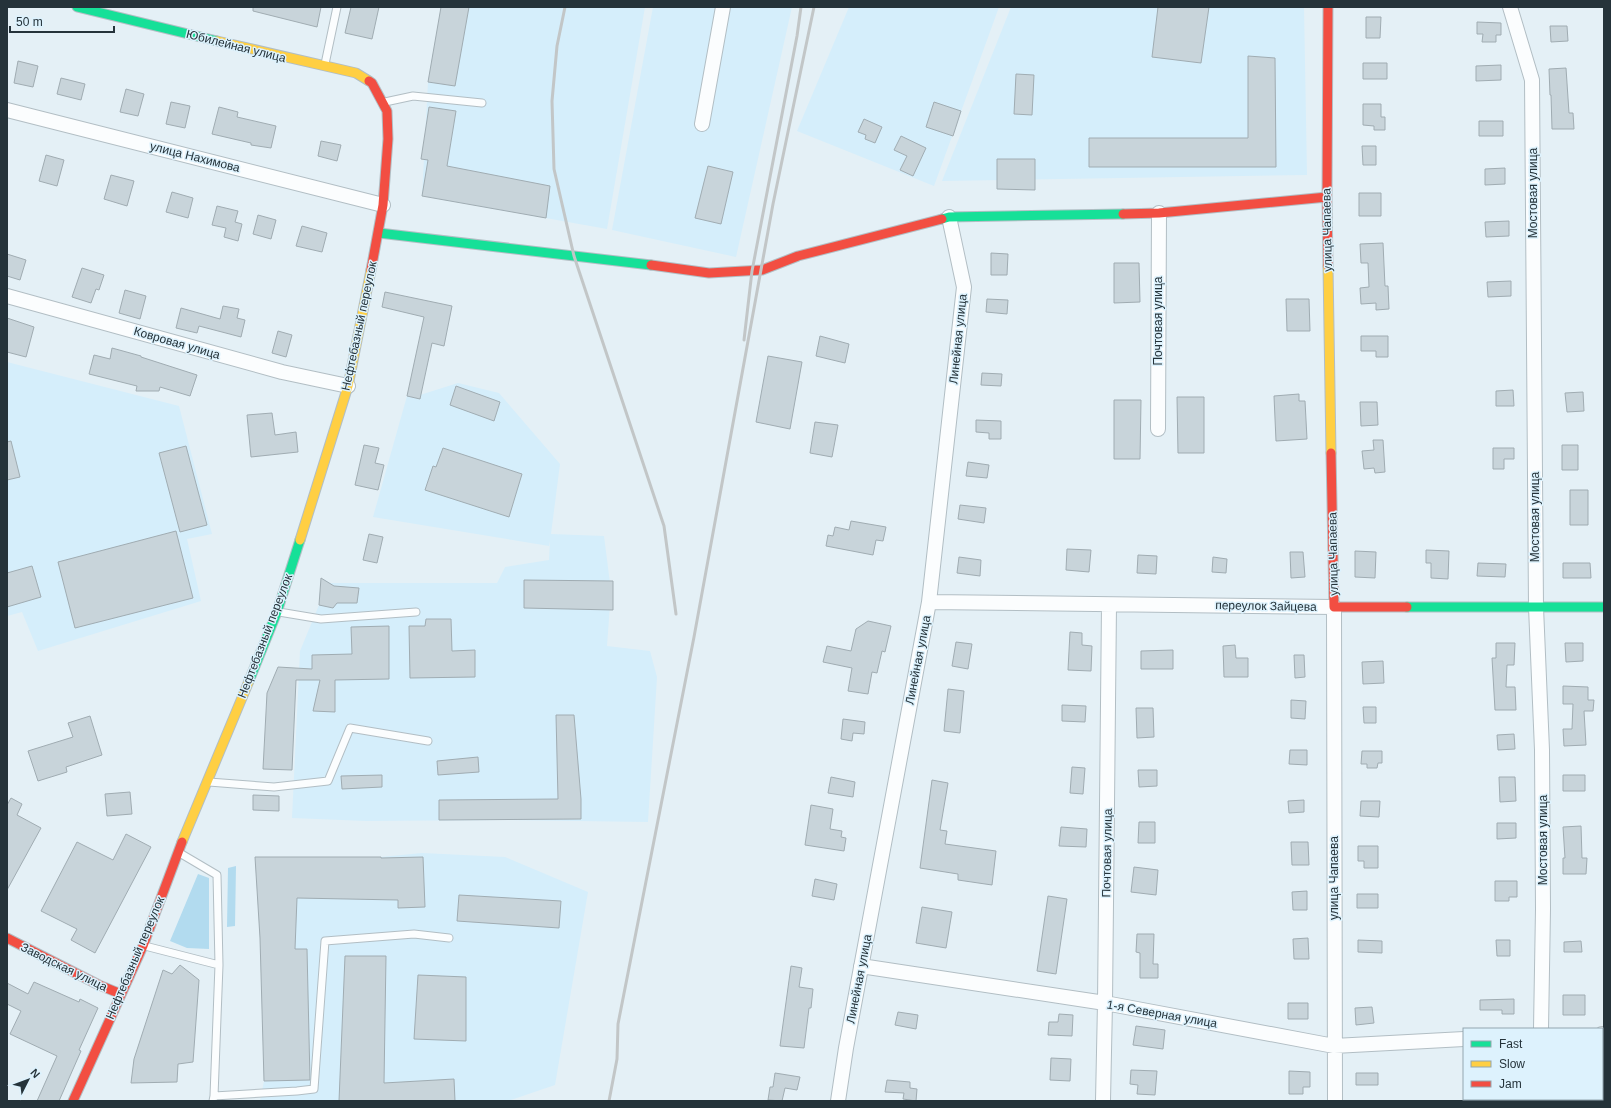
<svg xmlns="http://www.w3.org/2000/svg" width="1611" height="1108" font-family="Helvetica,sans-serif">
<style>
.built{fill:#d5eefb}
.green{fill:#b2dbef}
.building{fill:#c8d4da;stroke:#a0acb2}
.lines{fill:none;stroke-linecap:round;stroke-linejoin:round}
.lane-casing{stroke:#b2bec4;stroke-width:9}
.street-casing{stroke:#b2bec4;stroke-width:16}
.fast-casing{stroke:#b2bec4;stroke-width:11}
.slow-casing{stroke:#b2bec4;stroke-width:11}
.jam-casing{stroke:#b2bec4;stroke-width:11}
.lane{stroke:#fbfdfe;stroke-width:7}
.street{stroke:#fbfdfe;stroke-width:14}
.fast{stroke:#16e098;stroke-width:9}
.slow{stroke:#ffcf43;stroke-width:9}
.jam{stroke:#f24e42;stroke-width:9}
.rail{stroke:#c2c6c7;stroke-width:3}
.labels{text-anchor:middle;stroke-width:3;stroke-linejoin:round;paint-order:stroke}
.street-label{font-size:12px;fill:#25333a;stroke:#ddf2fd}
</style>
<rect width="100%" height="100%" fill="#e4f0f6"/>
<!-- built -->
<path class="built" d="M441,7h204l-38,222 -185,-33 6,-114z
M653,7h139l-56,250 -124,-27z
M849,7h150l-65,179 -137,-55z
M1011,7h293l3,168 -365,6z
M7,362l172,44 33,128 -25,5 14,62 -163,50 -16,-39 -15,4z
M458,383l41,10 61,71 -9,70 53,2 7,55 -4,55 43,5 7,26 -9,145 -147,-2 -135,1 -74,-3 8,-167 19,-46 2,-27 9,5h167l8,-16 44,-7 1,-19 -1,5 -176,-29 34,-121 13,3v-4z
M422,853l83,4 83,35 -33,193 -47,16h-248l4,-20 -4,-143 -5,-81h126z"/>
<!-- green -->
<path class="green" d="M236,866l-1,60 -8,1 1,-59z
M198,874l11,4v71l-22,-1 -17,-7z"/>
<!-- building -->
<path class="building" d="M253,7h68l-4,20 -64,-16z
M351,7h28l-7,32 -27,-6z
M441,7h28l-14,79 -27,-4z
M1158,7h51l-8,56 -49,-6z
M1366,17h15l-1,21h-14z
M1477,22l24,1v12h-5v7h-14l1,-8h-6z
M1550,26h17l1,15 -17,1z
M1248,56l27,2 1,109h-187v-29h159z
M18,61l20,5 -5,21 -19,-4z
M1363,63h24v16h-24z
M1501,65v15l-25,1v-15z
M1566,68l3,45h4l1,16h-22l-1,-34h-1l-1,-26z
M1016,74l18,1 -2,40 -18,-1z
M61,78l24,6 -4,16 -24,-6z
M126,89l18,5 -6,22 -18,-4z
M171,102l19,4 -5,22 -19,-4z
M934,102l27,9 -8,25 -27,-9z
M1363,104h18v13h4v13h-11v-4l-11,-1z
M219,107l19,5 -1,5 39,9 -5,22 -20,-3v-2l-39,-9z
M429,107l27,4 -9,55 103,20 -4,32 -124,-22 6,-36 -7,-1z
M864,119l18,8 -7,16 -10,-4 1,-4 -8,-3z
M1479,121h24v15h-24z
M901,136l25,12 -13,28 -13,-6 7,-14 -13,-6z
M321,141l20,4 -4,16 -19,-5z
M1362,146h14v19h-13z
M46,155l18,5 -7,26 -18,-5z
M997,159h38v31l-38,-1z
M708,166l25,6 -12,52 -26,-6z
M1505,168v16l-20,1v-16z
M111,175l23,6 -7,25 -23,-7z
M172,192l21,6 -5,20 -22,-6z
M1359,193h22v23h-22z
M217,206l21,5 -3,11 7,2 -4,17 -14,-4 2,-9 -14,-3z
M258,215l18,5 -5,19 -18,-5z
M1509,221v15l-23,1 -1,-15z
M302,226l25,7 -5,19 -26,-6z
M1383,243l2,43h3l1,23 -13,1v-7l-15,1 -1,-16 9,-1 -1,-24h-7l-1,-19z
M991,253l17,1 -1,21h-16z
M7,254l19,6 -6,20 -13,-4z
M1114,263h25l1,39 -26,1z
M82,268l22,7 -5,15 -3,-1 -5,14 -19,-6z
M1511,281v15l-23,1 -1,-15z
M125,290l21,6 -6,23 -21,-6z
M385,292l67,14 -8,40 -12,-3 -12,56 -13,-3 17,-79 -42,-10z
M987,299l21,1 -1,14 -21,-2z
M1286,299h23l1,32h-23z
M223,306l16,3 -2,9 8,2 -4,17 -42,-11 -2,7 -21,-5 5,-20 39,11z
M7,318l27,9 -8,30 -19,-5z
M278,331l14,4 -6,22 -14,-4z
M820,336l29,8 -4,19 -29,-7z
M1361,336h27v21h-12v-6h-15z
M112,348l29,8v1l56,18 -7,21 -30,-9 -1,4h-23l1,-5 -48,-12 5,-19 16,4z
M768,356l34,6 -12,67 -34,-7z
M982,373l20,1 -1,12 -20,-1z
M456,386l44,16 -6,19 -44,-16z
M1513,390l1,16h-18v-15z
M1583,392l1,19 -17,1 -2,-19z
M1299,394v7h6l2,38 -31,2 -2,-45z
M1177,397h27v56h-26z
M1114,400h27l-1,59h-26z
M1360,402h17l1,23 -17,1z
M272,413l3,22 21,-3 2,20 -47,5 -4,-42z
M976,420l25,1v18h-12v-6l-13,-1z
M815,422l23,3 -6,32 -22,-4z
M1373,440h10l2,32 -10,1 -1,-5 -10,1 -2,-18 12,-1z
M11,441l9,36 -13,3v-38z
M364,445l15,3 -4,15 9,2 -6,25 -23,-5z
M1562,445h16v25h-16z
M186,446l21,79 -27,7 -21,-79z
M443,448l79,26 -13,43 -84,-27 8,-24 3,1z
M1493,448h21v11h-10v10h-11z
M968,462l21,3 -2,13 -21,-2z
M1570,490h18v35h-18z
M960,505l26,3 -2,15 -26,-4z
M851,521l35,6 -3,14 -7,-1 -3,15 -47,-9 2,-11 5,1 2,-9 14,3z
M176,531l17,67 -118,30 -17,-66z
M369,534l14,3 -6,26 -14,-3z
M1067,549l24,1 -2,22 -23,-2z
M1426,550l23,1 -1,28 -17,-1v-15h-5z
M1355,551l21,1 -1,26 -20,-1z
M1290,552h13l2,25 -14,1z
M1138,555l19,1 -1,18 -19,-1z
M959,557l22,3 -1,16 -23,-3z
M1213,557l14,2 -1,14 -14,-1z
M1478,563l28,1 -1,13 -28,-1z
M1563,563h27l1,15h-28z
M32,566l9,31 -34,10v-34z
M321,578l13,8 25,2 -2,15h-20l-4,5 -14,-3z
M524,580l89,1v29l-89,-2z
M426,619h25l1,32 23,-1v27l-65,1 -1,-52h16z
M868,621l23,5 -6,26 -3,-1 -5,22 -5,-1 -4,22 -20,-3 4,-23 -29,-6 4,-16 24,5 5,-22z
M389,626v53l-54,1v32l-22,-1 7,-31h-24l-4,90 -29,-1 4,-76 11,-26 34,2v-14l40,-1 -1,-27z
M1070,632l12,1v12l10,1 -1,25 -23,-1z
M956,642l16,2 -4,25 -16,-3z
M1496,643h19l-1,22h-7l-1,22h9l1,23h-21l-3,-52h4z
M1565,643h18v18l-17,1z
M1235,645l1,13h12v19h-24l-1,-31z
M1173,650v19h-32v-18z
M1294,655h10l1,22 -10,1z
M1383,661l1,22 -21,1 -1,-22z
M1563,686l25,1v13h6l-1,11h-9l2,34 -22,1 -1,-17h9l1,-25h-10z
M948,689l16,2 -4,42 -16,-2z
M1291,700l15,1 -1,18 -14,-1z
M1062,705l24,1 -1,16 -23,-1z
M1363,707h13v16h-12z
M1136,708h17l1,29 -17,1z
M556,715h18l7,84v20l-142,1v-20l119,-1z
M90,716l12,39 -36,12 1,5 -29,9 -10,-30 45,-14 -5,-14z
M843,719l22,3 -1,12 -11,-1 -1,8 -11,-2z
M1514,734l1,15 -17,1 -1,-15z
M1290,750h17v15l-18,-1z
M1362,751h20v12h-4l-1,5h-10v-4h-6z
M478,757l1,15 -41,3 -1,-14z
M1072,767l13,1 -2,26 -13,-1z
M1138,770h19v16l-18,1z
M382,775v12l-40,2 -1,-13z
M1563,775h22v16h-22z
M831,777l24,5 -2,15 -25,-4z
M1499,777h16l1,24 -16,1z
M932,780l16,3 -8,47 7,1 -2,13 51,7 -4,34 -34,-5v-6l-38,-6z
M130,792l2,22 -25,2 -2,-22z
M253,795l26,1v15l-26,-1z
M11,798l11,6 -5,11 24,13 -34,62v-85z
M1304,800v12l-15,1 -1,-12z
M1361,801h19l-1,16 -19,-1z
M811,805l22,4 -3,20 12,2 -1,6 5,1 -2,13 -39,-6z
M1139,822h16v21h-17z
M1497,823h19v15l-19,1z
M1581,826l1,32h5l-1,16h-23v-16h2l-2,-31z
M1061,827l26,2 -1,18 -27,-1z
M126,834l25,13 -56,106 -24,-13 6,-11 -36,-18 36,-69 36,18z
M1291,842h17l1,23h-17z
M1358,846h20v22h-14v-7h-6z
M255,857h126v1l42,-1 2,50 -27,1v-8l-101,-2 -2,51h12l3,131 -46,1 -4,-143z
M1134,867l24,3 -2,25 -25,-3z
M815,879l22,5 -3,16 -22,-4z
M1495,881h22v16h-8v4h-14z
M1307,891v19h-14l-1,-18z
M1357,894h21v14h-21z
M459,895l102,6 -2,27 -102,-7z
M1048,896l19,3 -11,75 -19,-3z
M922,907l30,5 -6,36 -30,-5z
M1137,934h17l-1,30h5v14h-18v-25l-4,-1z
M1308,938l1,21h-15l-1,-20z
M1358,940l24,1v12l-24,-1z
M1496,940h14v16h-13z
M1581,941l1,11h-18v-10z
M345,956h41l-2,127 70,-4 1,22h-116z
M180,965l19,15 -6,82 -15,2 -1,18 -46,1 3,-24 29,-89 9,4z
M791,966l11,2 -3,19 14,2 -2,19h-2l-5,40 -24,-2z
M418,975l48,2v64l-52,-2z
M34,982l45,20 1,-3 18,9 -19,42 2,1 -22,50h-22l20,-45 -47,-22 11,-23 -14,-7v-21l21,11z
M1563,995h22v20h-22z
M1514,999v15h-12v-4h-22v-10z
M1288,1003h20v16h-20z
M1372,1007l2,16 -18,2 -1,-17z
M898,1012l20,3 -2,14 -21,-4z
M1059,1014l14,1 -1,21 -24,-1 1,-13h9z
M1136,1026l29,4 -2,19 -30,-4z
M1051,1058l20,1 -1,22 -20,-1z
M1131,1070l26,1 -2,24 -18,-1 1,-9 -8,-1z
M1289,1071l21,1v15h-7v7h-14z
M775,1073l25,4 -3,13 -12,-2 -3,13 -14,-1 2,-13h3z
M1356,1073h22v12h-22z
M887,1080l23,2v6l7,1 -1,12 -13,-2 1,-6 -19,-1z"/>
<g class="lines">
<defs>
<path id="lane" d="M325,64l12,-57
M385,102l28,-6 69,7
M279,612l42,7 95,-7
M209,782l65,5 54,-6 22,-53 78,13
M145,946l74,19 -2,-90 -39,-23
M214,1096l5,-131
M213,1101l1,-5 83,-5 17,-2 11,-148 89,-7 35,4"/>
<path id="street" d="M1510,7l22,73 4,527 6,143 1,159 -2,120
M7,110l376,95
M702,124l21,-117
M7,296l275,76 66,14
M1158,429l1,-216
M929,602l405,5 1,494
M861,966l244,37 229,43 130,-7
M1602,1034h2
M838,1101l8,-53 83,-446 35,-315 -15,-70
M1103,1101l2,-98 4,-398
M1540,1101v-2"/>
<path id="fast" d="M77,7l140,34
M942,219l7,-2 174,-3
M379,233l272,32
M1407,607h197
M249,681l28,-69 23,-72"/>
<path id="slow" d="M217,41l139,32 13,8
M1328,266l3,187
M300,540l48,-154 23,-116
M182,842l67,-161"/>
<path id="jam" d="M1328,7l-1,190 1,69
M369,81l3,2 15,28 1,28 -5,66 -12,65
M1123,214l36,-1 168,-16
M651,265l58,8 53,-3 36,-14 144,-37
M1331,453l3,154h73
M7,938l92,47 22,9
M73,1101l70,-155 39,-104"/>
</defs>
<!-- lane casing -->
<use href="#lane" class="lane-casing"/>
<!-- street casing -->
<use href="#street" class="street-casing"/>
<!-- fast casing -->
<use href="#fast" class="fast-casing"/>
<!-- slow casing -->
<use href="#slow" class="slow-casing"/>
<!-- jam casing -->
<use href="#jam" class="jam-casing"/>
<!-- lane -->
<use href="#lane" class="lane"/>
<!-- street -->
<use href="#street" class="street"/>
<!-- fast -->
<use href="#fast" class="fast"/>
<!-- slow -->
<use href="#slow" class="slow"/>
<!-- jam -->
<use href="#jam" class="jam"/>
<!-- rail -->
<path class="rail" d="M565,7l-8,39 -5,55 2,68 20,87 90,270 12,88
M744,340l8,-69 45,-235 4,-29
M609,1101l8,-42 1,-35 76,-387 79,-433 41,-197"/>
</g>
<g class="labels">
<!-- street labels -->
<g class="street-label">
<text transform="translate(236 46) rotate(14)" y="4">Юбилейная улица</text>
<text transform="translate(195 157) rotate(14)" y="4">улица Нахимова</text>
<text transform="translate(1533 193) rotate(-90)" y="4">Мостовая улица</text>
<text transform="translate(1327 230) rotate(-91)" y="4">улица Чапаева</text>
<text transform="translate(1158 321) rotate(-90)" y="4">Почтовая улица</text>
<text transform="translate(359 326) rotate(-78)" y="4">Нефтебазный переулок</text>
<text transform="translate(958 339) rotate(-84)" y="4">Линейная улица</text>
<text transform="translate(177 343) rotate(16)" y="4">Ковровая улица</text>
<text transform="translate(1535 517) rotate(-90)" y="4">Мостовая улица</text>
<text transform="translate(1333 554) rotate(-91)" y="4">улица Чапаева</text>
<text transform="translate(1266 606) rotate(1)" y="4">переулок Зайцева</text>
<text transform="translate(265 636) rotate(-69)" y="4">Нефтебазный переулок</text>
<text transform="translate(918 660) rotate(-79)" y="4">Линейная улица</text>
<text transform="translate(1543 840) rotate(-90)" y="4">Мостовая улица</text>
<text transform="translate(1107 853) rotate(-89)" y="4">Почтовая улица</text>
<text transform="translate(1334 878) rotate(-90)" y="4">улица Чапаева</text>
<text transform="translate(135 958) rotate(-67)" y="4">Нефтебазный переулок</text>
<text transform="translate(64 967) rotate(26)" y="4">Заводская улица</text>
<text transform="translate(859 979) rotate(-79)" y="4">Линейная улица</text>
<text transform="translate(1162 1014) rotate(10)" y="4">1-я Северная улица</text>
</g>
</g>
<!-- border -->
<rect width="1611" height="1108" fill="none" stroke="#25333a" stroke-width="16"/>
<!-- legend -->
<rect x="1463" y="1028" width="140" height="72" fill="#ddf2fd" stroke="#93a6af"/>
<rect x="1471" y="1041" width="20" height="6" fill="#16e098" stroke="#93a6af"/>
<text x="1499" y="1048" font-size="12" fill="#25333a">Fast</text>
<rect x="1471" y="1061" width="20" height="6" fill="#ffcf43" stroke="#93a6af"/>
<text x="1499" y="1068" font-size="12" fill="#25333a">Slow</text>
<rect x="1471" y="1081" width="20" height="6" fill="#f24e42" stroke="#93a6af"/>
<text x="1499" y="1088" font-size="12" fill="#25333a">Jam</text>
<!-- north arrow -->
<g transform="translate(28 1080) rotate(48)" stroke="#ddf2fd" stroke-width="3" paint-order="stroke">
<path d="M0-3L7 15L0 10L-7 15Z" fill="#25333a"/>
<text y="-6" font-size="11" font-weight="bold" text-anchor="middle" fill="#25333a">N</text>
</g>
<!-- scale -->
<path d="M10 26v6h104v-6" fill="none" stroke="#25333a" stroke-width="2"/>
<text x="16" y="26" font-size="12" fill="#25333a" stroke="#ddf2fd" stroke-width="3" paint-order="stroke">50 m</text>
</svg>
